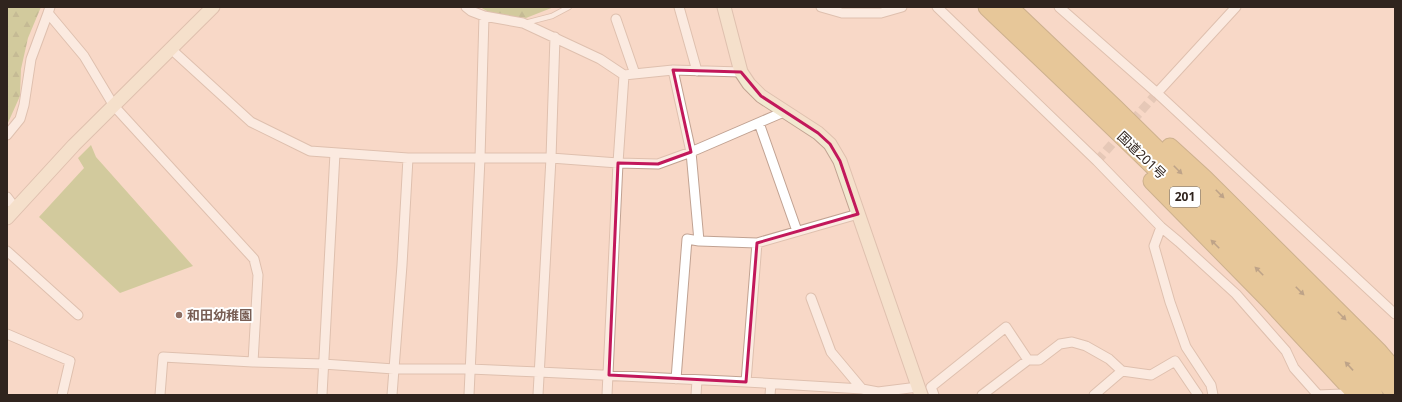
<svg xmlns="http://www.w3.org/2000/svg" width="1402" height="402" font-family="'Noto Sans','Noto Sans JP',sans-serif">
<style>
.forest{fill:url(#forest-firs)}
.park{fill:#a5b96c}
.lines{fill:none;stroke-linecap:round;stroke-linejoin:round}
.street-tunnel{stroke:#d0b4a5;stroke-width:9;stroke-dasharray:9 4.5;stroke-linecap:butt}
.lane-casing{stroke:#c1a292;stroke-width:6}
.street-casing{stroke:#c1a292;stroke-width:11}
.secondary-casing{stroke:#c1a292;stroke-width:15}
.highway-casing{stroke:#9a804a;stroke-width:19}
.lane{stroke:#fff;stroke-width:4.5}
.street{stroke:#fff;stroke-width:9}
.secondary{stroke:#f2e8d0;stroke-width:13}
.highway{stroke:#d3b162;stroke-width:17}
.oneway{fill:#79633d}
.marked{fill:none;stroke:#c2185b;stroke-width:3;stroke-linejoin:round}
.education-dot{fill:#8d6e63;stroke:#fff;stroke-width:1.5}
.labels{text-anchor:middle;stroke-width:4;stroke-linejoin:round;paint-order:stroke}
.shield{fill:#fff;stroke:#6e6662;stroke-width:1}
.shield-label{font-size:12px;font-weight:bold;fill:#30241e}
.street-label{font-size:13px;fill:#30241e;stroke:#fff}
.education-label{font-size:13px;font-weight:bold;fill:#785e54;stroke:#fff;text-anchor:start}
</style>
<defs>
<pattern id="forest-firs" width="22" height="20" patternUnits="userSpaceOnUse"><rect width="22" height="20" fill="#a5b96c"/><path d="M5 1l3.5 6h-7zM16 11l3.5 6h-7z" fill="#879658"/></pattern>
</defs>
<rect width="100%" height="100%" fill="#f8d8c7"/>
<!-- forest -->
<path class="forest" d="M7,7h34l-13,31 -7,31 -1,27 -13,29z
M480,7h74l-28,11 -34,-4z"/>
<!-- park -->
<path class="park" d="M91,145l5,12 97,109 -73,27 -81,-76 45,-49 -6,-10z"/>
<g class="lines">
<!-- street-tunnel -->
<path class="street-tunnel" d="M1097,161l60,-68"/>
<defs>
<path id="lane" d="M525,23l27,-7 17,-9"/>
<path id="street" d="M50,7l-2,6 36,43 30,50 140,153 4,16 -5,87
M466,7l5,4 13,5 39,7 77,36 24,16 49,-5 68,2
M679,7l18,64
M821,7l21,6h39l21,-6
M937,7l160,154 64,66 18,15 57,52 50,57 8,17 24,27
M1059,7l98,86 238,221
M616,19l19,55
M171,49l80,73 59,29 98,7h143l67,5 40,1 33,-12 95,-41
M673,70l18,82 8,89
M1157,93l79,-86
M759,123l38,108
M7,135l13,-16 4,-14 7,-46 17,-46
M7,197l9,12
M1161,227l-7,19 16,56 16,45 25,38 2,10
M7,251l71,64
M811,298l20,54 31,37
M7,334l63,27 -8,34
M676,379l11,-140 12,2 58,2 101,-29
M746,382l11,-139
M160,395l3,-38 90,5 70,2 71,5h76l69,3 207,10 116,7 16,3 40,-5
M322,395l13,-242
M392,395l10,-130 6,-107
M469,395l11,-237 4,-142
M538,395l13,-237 4,-121
M607,395l11,-232 6,-88
M696,395l1,-15
M770,395l1,-11
M934,395l-3,-8 75,-60 22,33h11l21,-16 12,-2 14,4 23,13 13,12 29,4 24,-14 23,34
M982,395l46,-35
M1094,395l28,-24
M1317,395l26,-1"/>
<path id="secondary" d="M724,7l17,65 8,12 12,12 57,37 12,11 10,17 81,234
M7,218l67,-73 139,-138"/>
<path id="highway" d="M987,7c83,79 166,157 246,238 49,49 96,98 141,150
M1009,7l106,101 190,187 90,98
M1170,147l34,31 174,173 17,20
M1152,181l116,118 89,96"/>
</defs>
<!-- lane casing -->
<use href="#lane" class="lane-casing"/>
<!-- street casing -->
<use href="#street" class="street-casing"/>
<!-- secondary casing -->
<use href="#secondary" class="secondary-casing"/>
<!-- highway casing -->
<use href="#highway" class="highway-casing"/>
<!-- lane -->
<use href="#lane" class="lane"/>
<!-- street -->
<use href="#street" class="street"/>
<!-- secondary -->
<use href="#secondary" class="secondary"/>
<!-- highway -->
<use href="#highway" class="highway"/>
</g>
<!-- one-way arrows -->
<defs><path id="oneway-solid" d="M-6-.8H1V-3.2L6.5 0L1 3.2V.8H-6Z"/></defs>
<g class="oneway">
<use href="#oneway-solid" transform="translate(1178 170) rotate(45)"/>
<use href="#oneway-solid" transform="translate(1220 194) rotate(45)"/>
<use href="#oneway-solid" transform="translate(1215 244) rotate(-135)"/>
<use href="#oneway-solid" transform="translate(1259 271) rotate(-135)"/>
<use href="#oneway-solid" transform="translate(1300 291) rotate(45)"/>
<use href="#oneway-solid" transform="translate(1342 316) rotate(45)"/>
<use href="#oneway-solid" transform="translate(1349 366) rotate(-133)"/>
</g>
<!-- marked area -->
<path d="M0 0H1402V402H0ZM673,70l68,2 20,24 57,37 12,11 10,17 18,53 -101,29 -11,139 -137,-7 9,-212 40,1 33,-12z" fill="#f8d8c7" fill-opacity=".55" fill-rule="evenodd"/>
<path class="marked" d="M673,70l68,2 20,24 57,37 12,11 10,17 18,53 -101,29 -11,139 -137,-7 9,-212 40,1 33,-12z"/>
<!-- markers -->
<circle class="education-dot" cx="179" cy="315" r="4"/>
<g class="labels">
<!-- shield labels -->
<rect class="shield" x="1170" y="187" width="30" height="20" rx="3"/>
<g class="shield-label">
<text x="1185" y="201">201</text>
</g>
<!-- street labels -->
<g class="street-label">
<text transform="translate(1142 155) rotate(44)" y="5">国道201号</text>
</g>
<!-- education labels -->
<g class="education-label">
<text x="187" y="320">和田幼稚園</text>
</g>
</g>
<!-- border -->
<rect width="1402" height="402" fill="none" stroke="#30241e" stroke-width="16"/>
</svg>
